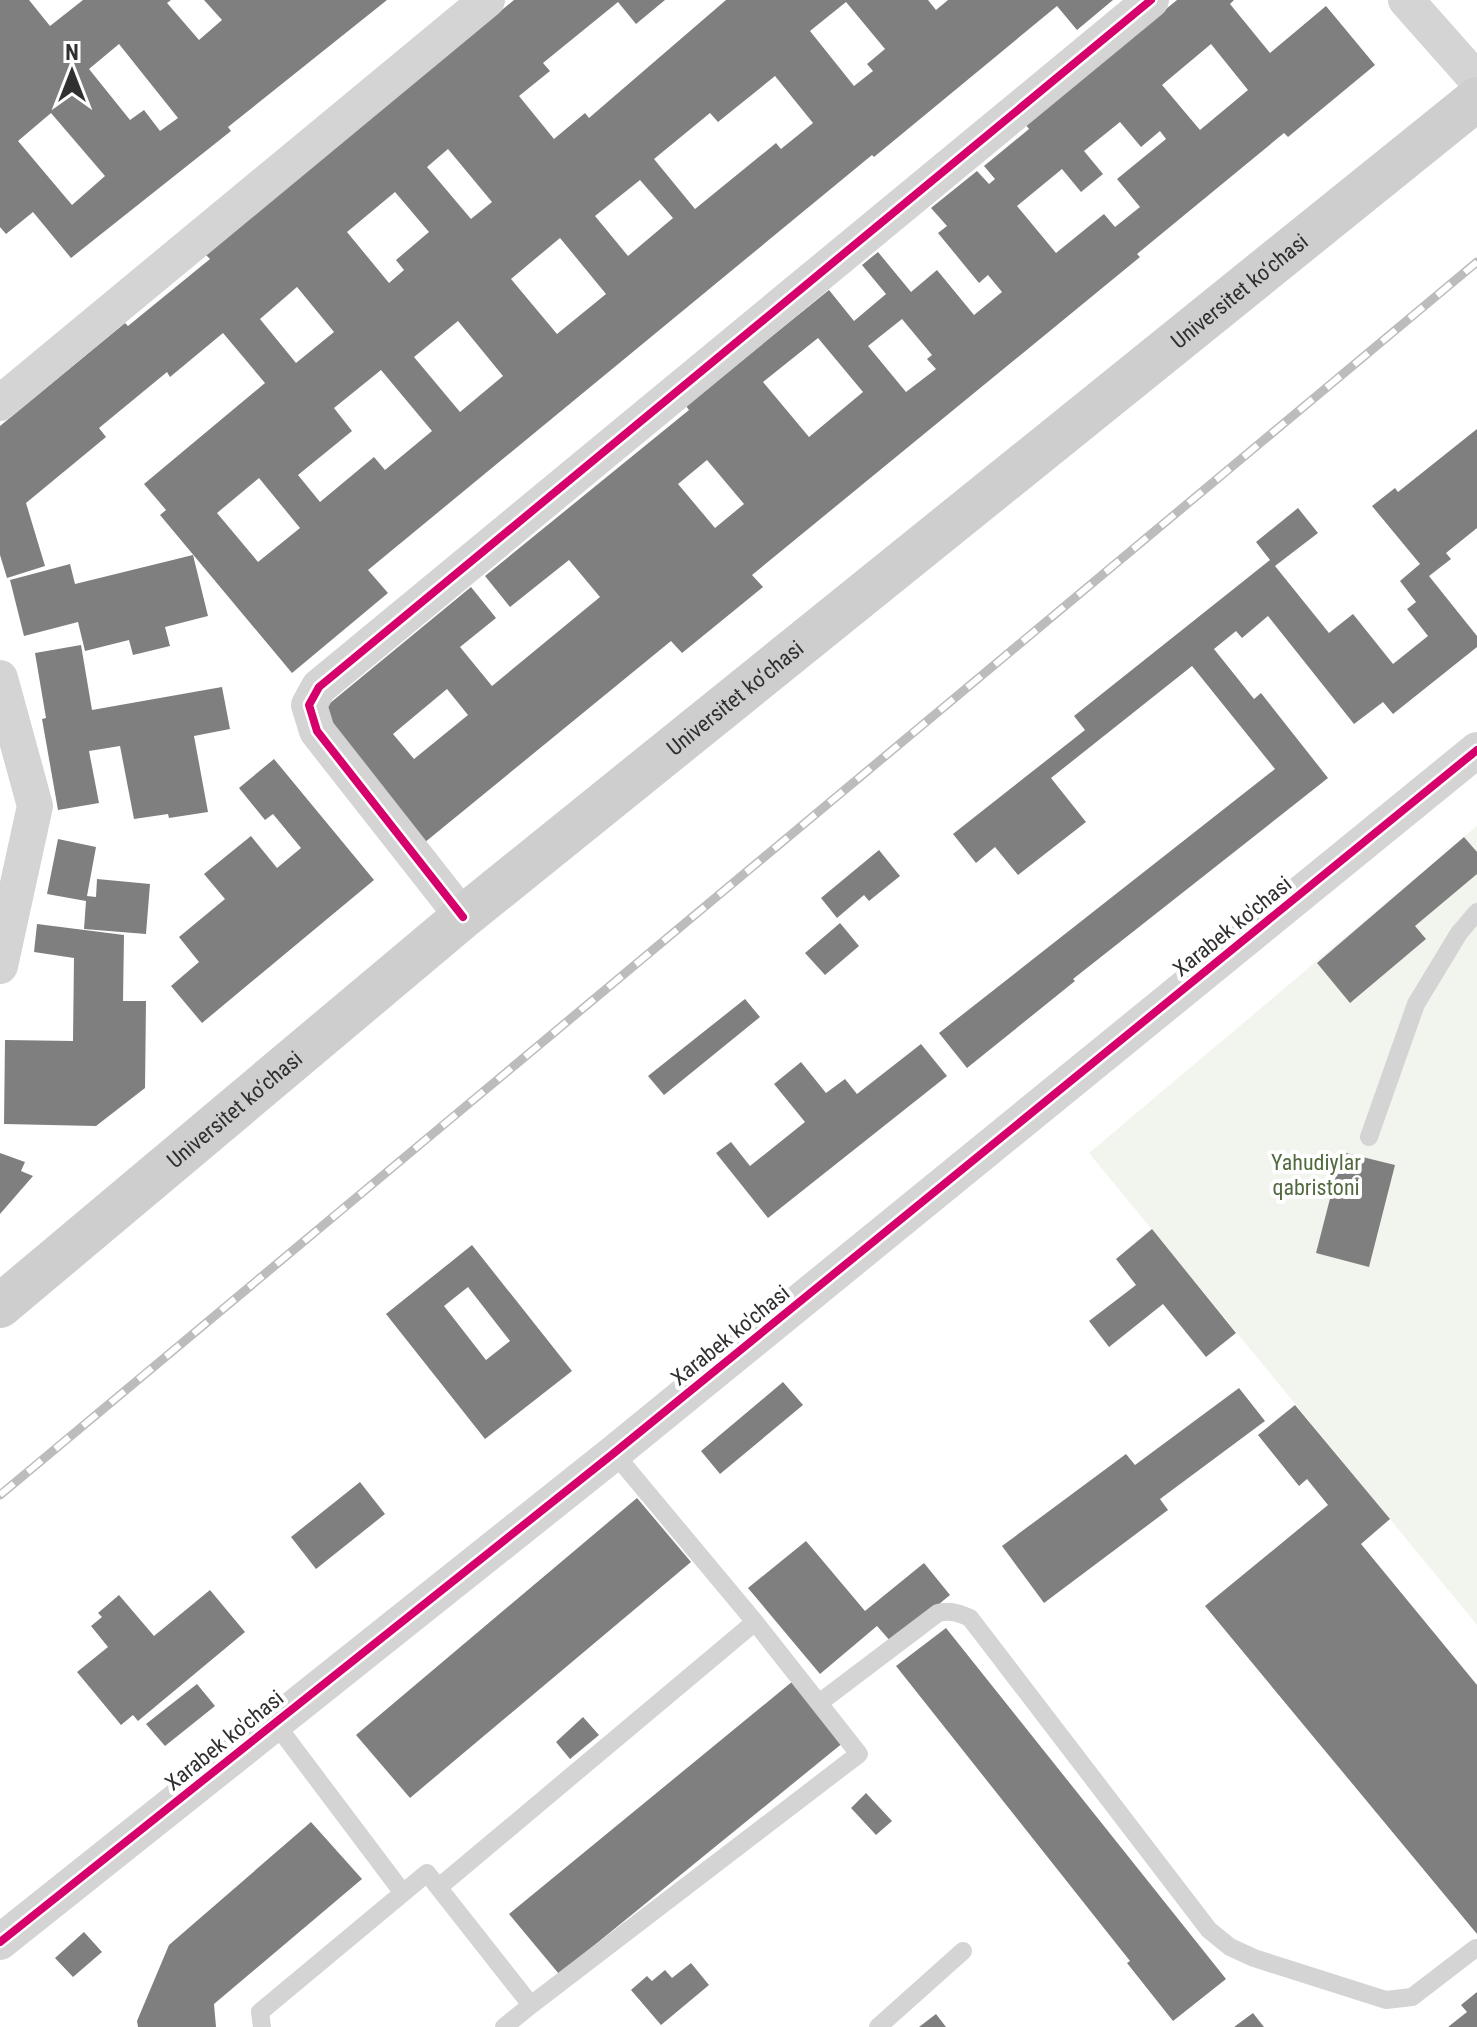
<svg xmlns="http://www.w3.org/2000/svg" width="1477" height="2027" font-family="'Roboto Condensed',sans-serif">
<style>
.green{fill:#f1f5ed}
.building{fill:#7f7f7f;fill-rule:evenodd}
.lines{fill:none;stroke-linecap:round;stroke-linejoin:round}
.service{stroke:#d4d4d4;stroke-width:18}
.minor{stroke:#d4d4d4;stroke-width:36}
.secondary{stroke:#cecece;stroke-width:44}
.rail-casing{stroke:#bcbcbc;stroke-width:9}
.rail{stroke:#fff;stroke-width:6;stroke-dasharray:18;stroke-linecap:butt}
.cycleway-casing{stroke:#fff;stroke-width:13}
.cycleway{stroke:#d6006c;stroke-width:8}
.labels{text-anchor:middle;stroke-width:8;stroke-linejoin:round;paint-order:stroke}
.street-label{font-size:22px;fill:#303030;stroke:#fff}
.park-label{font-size:22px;fill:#516a3f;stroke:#fff}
</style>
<rect width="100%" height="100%" fill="#fff"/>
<!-- green -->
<path class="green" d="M1477,826v799l-388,-472z"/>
<!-- building -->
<path class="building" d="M0,0h29l21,26 33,-26h88l-4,3 32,37 23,-20 -18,-20h183l-159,127 3,4 -160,127 -38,-46 -27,22 -6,-7zM119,44l59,74 -18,13 -16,-21 -14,10 -41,-51zM51,113l54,63 -33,29 -54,-64z
M514,0h151l-29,24 -18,-22 -75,61 7,8 -31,25 35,43 31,-26 4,5 137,-118h202l8,10 12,-10h165l-36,30 -20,-24 -183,151 -2,-2 -504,415 20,23 -96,80 -132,-158 6,-5 -22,-26 121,-101 -42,-50 -53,44 -3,-5 -68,56 7,9 -80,66 19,63 -38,12 -7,-23v-129l125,-103 3,3 82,-67 -5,-5zM846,2l39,47 -18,15 6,7 -19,15 -44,-55zM775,76l38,47 -32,26 -5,-6 -81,66 -41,-50 56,-46 8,9zM448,149l44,53 -21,17 -44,-52zM640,180l33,38 -45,38 -33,-40zM395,192l34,40 -33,28 8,10 -15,13 -42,-51zM560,238l46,56 -49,40 -46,-55zM297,287l37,45 -38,31 -36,-44zM458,321l45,55 -43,36 -46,-55zM381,370l51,61 -47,39 -11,-13 -54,45 -22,-27 54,-44 -18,-23zM259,478l41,50 -42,34 -41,-49z
M1177,0h57l-4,4 40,49 56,-47 49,59 -87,72 -4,-4 -147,121 3,3 -388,318 11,12 -81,66 -11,-12 -247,202 -106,-130 153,-126 25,31 -36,29 32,39 108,-89 -31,-37 -59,47 -25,-31 204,-166 -3,-4 143,-116 25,31 32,-27 -24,-29 16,-13 33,40 26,-22 37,45 28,-23 -14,-17 -9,8 -41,-50 9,-7 -16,-18 46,-37 12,13 6,-5 -11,-13 45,-37 -4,-5zM1211,44l37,46 -48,40 -38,-45zM1120,122l21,25 19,-16 6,8 -49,40 23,28 -25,20 -11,-13 -48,39 -39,-47 45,-37 19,23 22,-18 -19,-23zM902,319l30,36 -5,4 9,10 -30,23 -38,-46zM818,338l45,54 -54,45 -46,-55zM707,460l37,44 -29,24 -37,-44zM447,689l21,26 -54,44 -21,-25z
M1477,429v99l-31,25 5,6 -22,17 48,60v11l-84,67 -10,-12 -29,22 -86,-108 -26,22 -6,-7 -22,18 40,50 7,-6 67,85 -255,201 2,2 -108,87 -28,-35 336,-264 -83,-103 -141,112 35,44 -68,53 -23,-28 -19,16 -23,-29 132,-104 -11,-14 196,-156 -14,-18 42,-34 20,25 -43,33 54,67 24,-19 40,50 35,-28 -21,-27 9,-7 -16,-21 20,-17 -48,-58 23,-18 3,4z
M193,555l15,61 -43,11 5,19 -37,9 -4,-15 -44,11 -7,-29 -54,14 -14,-56 60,-16 5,20z
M81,645l11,65 130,-23 8,42 -36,7 14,76 -39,6 -1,-4 -34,5 -14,-73 -31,5 10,52 -41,7 -16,-91 4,-1 -11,-65z
M274,759l100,121 -172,143 -31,-37 28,-24 -20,-25 46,-38 -21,-25 47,-38 26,32 24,-20 -28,-34 -8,6 -26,-32z
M1464,837l13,15v22l-62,52 11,13 -76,64 -33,-40z
M58,839l38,8 -9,49 9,1 1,-18 53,5 -4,50 -62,-5 2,-28 -39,-7z
M879,850l21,26 -31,25 -5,-6 -27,23 -16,-20z
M840,923l19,23 -34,29 -20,-22z
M37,924l87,11 -1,66h23l-1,87 -49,38 -92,-2 1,-84 68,1 1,-83 -40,-6z
M745,999l15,18 -96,78 -16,-19z
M921,1044l26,32 -179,142 -52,-65 15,-11 19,24 55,-44 -31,-38 27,-22 25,31 19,-14 12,15z
M1342,1152l53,13 -26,102 -53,-14z
M0,1153l25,9 -4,9 12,5 -33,38z
M1152,1229l84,104 -30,24 -43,-53 -54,43 -20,-26 47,-36 -20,-26z
M472,1245l100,126 -87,68 -99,-125zM468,1287l42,54 -24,19 -42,-54z
M783,1382l20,23 -83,69 -19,-23z
M1239,1388l26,33 -105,78 8,11 -124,93 -42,-57 124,-92 9,11z
M1295,1405l95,114 -29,25 116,141v249l-272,-328 123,-101 -21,-26 -8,7 -41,-51z
M360,1482l25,32 -69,55 -25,-32z
M637,1498l54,64 -281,236 -54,-63z
M806,1541l59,70 59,-48 26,32 -58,48 -15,-17 -57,48 -72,-86z
M210,1590l35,42 -107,89 -5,-6 -12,10 -44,-53 31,-25 -17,-21 11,-9 -4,-4 21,-18 35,41z
M946,1628l280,351 -53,42 -46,-58 3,-2 -234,-295z
M793,1681l51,61 -285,232 -50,-60z
M197,1684l18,22 -50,40 -19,-22z
M583,1717l16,18 -29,24 -14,-17z
M866,1793l26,28 -16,14 -25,-27z
M311,1822l51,57 -148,125 2,23h-78l-1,-6 32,-76z
M84,1932l18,20 -29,25 -18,-19z
M691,1963l18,22 -48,40 -30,-35 16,-14 5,5 13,-11 7,8z
M1477,1992v35h-29l19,-15 -6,-7z
M1253,2013l11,14h-30z
M936,2014l10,13h-27z"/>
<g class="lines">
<!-- service -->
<path class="service" d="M1369,1137l47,-133 43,-71 18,-21
M614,1453l141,169
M819,1703l119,-90c12,-3 21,0 32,5l239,312 21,17 24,11 132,42 26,-3 64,-49
M275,1723l128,170
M439,1887l316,-265 104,132 -328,251
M262,2027l-2,-15 167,-139 104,132 -27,22
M878,2027l85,-76"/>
<!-- minor -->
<path class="minor" d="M1406,0l71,80
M0,403l487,-403
M0,678l35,128 -35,160
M463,917l-146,-186 -8,-26 10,-18 832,-687
M0,1942l614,-489 863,-703"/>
<!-- secondary -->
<path class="secondary" id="s1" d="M0,1306l463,-389 1014,-818"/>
<defs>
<path id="rail" d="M0,1495l1477,-1233"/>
</defs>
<!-- rail casing -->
<use href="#rail" class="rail-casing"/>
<!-- rail -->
<use href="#rail" class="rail"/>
<defs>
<path id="cycleway" d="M463,917l-146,-186 -8,-26 10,-18 832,-687
M0,1942l614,-489 863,-703"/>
</defs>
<!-- cycleway casing -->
<use href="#cycleway" class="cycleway-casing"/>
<!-- cycleway -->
<use href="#cycleway" class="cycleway"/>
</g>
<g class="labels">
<!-- street labels -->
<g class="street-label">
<text dy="8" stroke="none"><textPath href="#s1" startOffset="1602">Universitet kо‘chasi</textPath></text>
<text dy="8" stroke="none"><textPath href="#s1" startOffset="954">Universitet kо‘chasi</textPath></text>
<text transform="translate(1232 926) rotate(-39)" y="8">Xarabek ko'chasi</text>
<text dy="8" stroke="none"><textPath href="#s1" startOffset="306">Universitet kо‘chasi</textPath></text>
<text transform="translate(730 1335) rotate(-39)" y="8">Xarabek ko'chasi</text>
<text transform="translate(224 1740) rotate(-39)" y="8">Xarabek ko'chasi</text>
</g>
<!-- park labels -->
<g class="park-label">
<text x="1316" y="1170">Yahudiylar<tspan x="1316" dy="25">qabristoni</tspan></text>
</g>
</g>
<!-- north arrow -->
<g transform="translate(72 72)" stroke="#ffffff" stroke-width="6" paint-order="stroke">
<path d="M0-6L14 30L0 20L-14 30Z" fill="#303030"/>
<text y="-12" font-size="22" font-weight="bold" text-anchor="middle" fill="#303030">N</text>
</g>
</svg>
